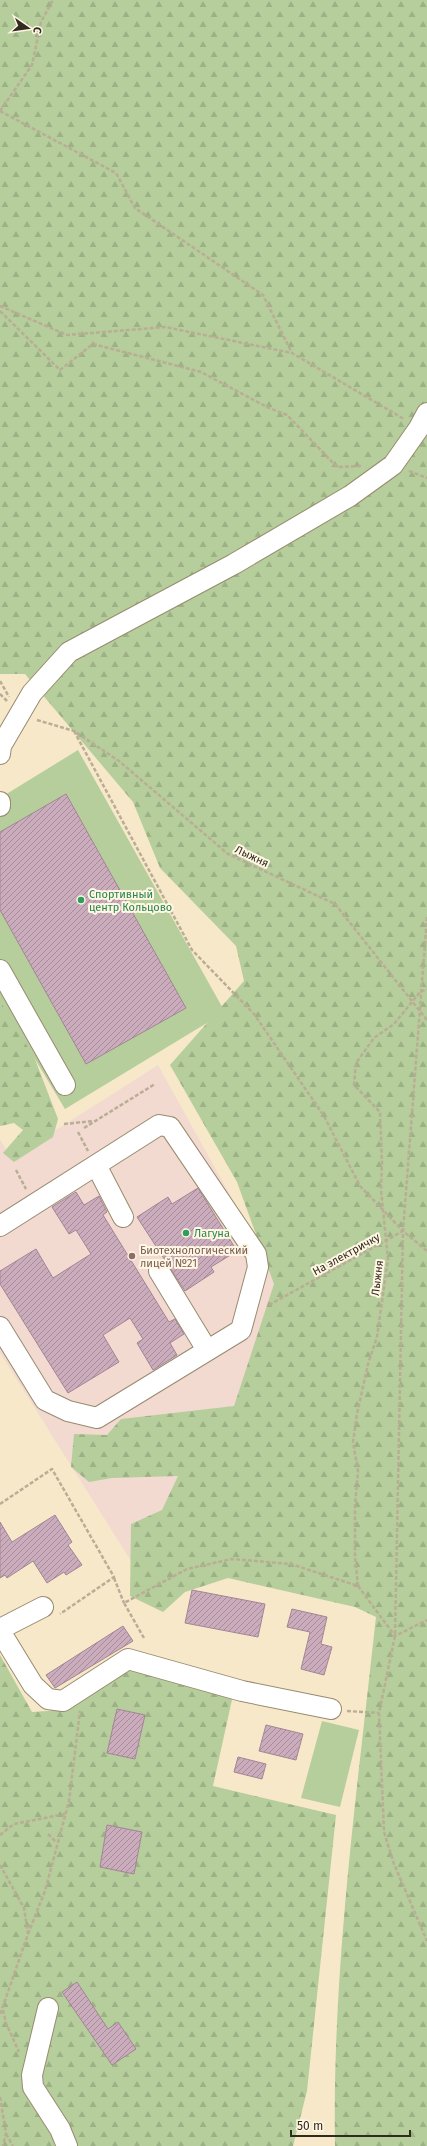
<svg xmlns="http://www.w3.org/2000/svg" width="427" height="2146" font-family="'Fira Sans',sans-serif">
<style>
.education{fill:#f2dad0}
.forest{fill:url(#forest-firs)}
.park{fill:#b5ce9b}
.building{fill:url(#building-hatch);stroke:#a38595}
.lines{fill:none;stroke-linecap:round;stroke-linejoin:round}
.minor-casing{stroke:#988b6f;stroke-width:22}
.path{stroke:#baad95;stroke-width:2.5;stroke-dasharray:4 2;stroke-linecap:butt}
.minor{stroke:#fff;stroke-width:20}
.leisure-dot{fill:#2e9e5b;stroke:#fff6e4;stroke-width:1.5}
.education-dot{fill:#8d6e63;stroke:#fff6e4;stroke-width:1.5}
.labels{text-anchor:middle;stroke-width:4;stroke-linejoin:round;paint-order:stroke}
.street-label{font-size:11px;fill:#302a1f;stroke:#fff6e4}
.leisure-label{font-size:11px;fill:#27864d;stroke:#fff6e4;text-anchor:start}
.education-label{font-size:11px;fill:#785e54;stroke:#fff6e4;text-anchor:start}
</style>
<defs>
<pattern id="forest-firs" width="22" height="20" patternUnits="userSpaceOnUse"><rect width="22" height="20" fill="#b5ce9b"/><path d="M5 1l3.5 6h-7zM16 11l3.5 6h-7z" fill="#9cb185"/></pattern>
<pattern id="building-hatch" width="6" height="6" patternUnits="userSpaceOnUse"><rect width="6" height="6" fill="#cbacbc"/><path d="M-1 1l2-2M0 6l6-6M5 7l2-2" fill="none" stroke="#a58c98"/></pattern>
</defs>
<rect width="100%" height="100%" fill="#f7e8ca"/>
<!-- education -->
<path class="education" d="M158,1065l208,375 -223,140 -143,-227v-213l12,18z"/>
<!-- forest -->
<path class="forest" d="M0,0h427v2146h-92c-3,-177 22,-354 41,-529l-21,-10 -127,-29 -43,14 -22,20 -33,-16 1,-72 31,-14 16,-34 -66,2 -23,4 -18,-15 3,-33 33,1 14,-16 113,-13 40,-122 -37,-102 -67,-117 74,-84 -8,-35 -76,-78 -27,-66 -108,-128h-25z
M0,983l18,32 40,104 -5,18 -39,25 -11,-9 20,-23 -9,-7 -14,3z
M0,1655l32,57 30,-2 54,-31 16,-12 101,28 -20,91 123,29 -29,276 -14,55h-293z"/>
<!-- park -->
<path class="park" d="M78,750l147,262 -160,97 -65,-108v-203z
M322,1721l37,9 -19,77 -39,-9z"/>
<!-- building -->
<path class="building" d="M66,794l120,214 -100,56 -86,-154v-78z
M198,1188l39,63 -26,16 3,5 -29,19 -48,-74 31,-20 4,7z
M76,1192l8,13 15,-9 8,16 -4,3 66,107 6,-3 9,15 -14,9 7,12 -24,15 -16,-27 6,-4 -13,-21 -27,17 16,27 -51,31 -68,-109v-13l36,-22 17,29 38,-24 -15,-24 -7,4 -17,-27z
M55,1515l17,27 -4,3 14,20 -16,10 -2,-3 -17,11 -14,-22 -26,17 -2,-3 -5,3v-56l12,20z
M192,1590l73,14 -7,33 -73,-14z
M292,1609l35,8 -6,27 11,3 -8,28 -23,-6 9,-37 -23,-5z
M123,1626l10,15 -78,47 -9,-13z
M117,1709l28,6 -10,44 -28,-6z
M266,1725l37,9 -7,26 -37,-9z
M238,1757l28,7 -4,15 -28,-7z
M107,1825l35,7 -8,42 -34,-7z
M77,1982l31,47 10,-7 18,27 -24,16 -50,-73z"/>
<g class="lines">
<defs>
<path id="minor" d="M0,754l1,-8 31,-53 37,-41 165,-88 116,-68 43,-31 26,-37 8,-15
M0,802v4
M0,970l65,115
M96,1165l27,52
M0,1226l159,-101 11,2 86,127 2,13 -17,63 -144,88 -29,-7 -23,-11 -45,-73
M159,1271l48,79
M0,1629l43,-22
M0,1631l33,54 15,14 15,2 65,-42 114,32 89,18
M48,2008l-16,67 1,12 27,42 7,17"/>
</defs>
<!-- minor casing -->
<use href="#minor" class="minor-casing"/>
<!-- path -->
<path class="path" d="M0,111l116,62 19,35 128,87 29,58 112,66
M0,111l32,-46 9,-43 12,-22
M0,306l67,29 98,-8 127,26
M0,311l60,59 33,-26 108,28 66,35 20,8 50,52 24,-1
M409,471l18,7
M0,681l9,16
M0,694l7,7
M37,720l37,11 45,30 109,93 107,50 92,116
M74,731l118,219 62,64 70,102 36,70 43,45
M427,917l-24,314 -8,405 -16,77 5,119 10,32 33,77
M64,1124l29,-3
M84,1128l71,-44
M78,1132l10,19
M16,1170l10,19
M269,1305l134,-74 24,20
M0,1504l52,-35 62,108 -54,37
M114,1578l10,25
M358,1586l-3,-29v-52l3,-34 -5,-29 4,-28 11,-50 9,-27 11,-78 -7,-69 1,-27 -2,-51 -26,-27 2,-22 18,-25 20,-14 27,-33 6,-1
M358,1586l37,50 32,-16
M144,1638l-20,-35 63,-34 45,-10 59,5 67,22
M347,1711l32,2
M48,1834l8,8
M0,1835l14,-11 51,-10
M0,1865l24,43 4,26 -28,81
M28,1934l17,-43 24,-90 11,-90
M3,2010l3,13 13,29
M0,2097l6,36 -3,13
M6,2134l7,12"/>
<!-- minor -->
<use href="#minor" class="minor"/>
</g>
<!-- markers -->
<g class="leisure-dot">
<circle cx="81" cy="900" r="4"/>
<circle cx="186" cy="1233" r="4"/>
</g>
<circle class="education-dot" cx="132" cy="1256" r="4"/>
<g class="labels">
<!-- street labels -->
<g class="street-label">
<text transform="translate(252 856) rotate(25)" y="4">Лыжня</text>
<text transform="translate(346 1254) rotate(-29)" y="4">На электричку</text>
<text transform="translate(377 1278) rotate(-83)" y="4">Лыжня</text>
</g>
<!-- leisure labels -->
<g class="leisure-label">
<text x="89" y="898">Спортивный<tspan x="89" dy="13">центр Кольцово</tspan></text>
<text x="194" y="1237">Лагуна</text>
</g>
<!-- education labels -->
<g class="education-label">
<text x="140" y="1254">Биотехнологический<tspan x="140" dy="13">лицей №21</tspan></text>
</g>
</g>
<!-- north arrow -->
<g transform="translate(28 28) rotate(103)" stroke="#fff6e4" stroke-width="3" paint-order="stroke">
<path d="M0-3L7 15L0 10L-7 15Z" fill="#302a1f"/>
<text y="-6" font-size="11" font-weight="bold" text-anchor="middle" fill="#302a1f">С</text>
</g>
<!-- scale -->
<path d="M291 2130v6h119v-6" fill="none" stroke="#302a1f" stroke-width="2"/>
<text x="297" y="2130" font-size="12" fill="#302a1f" stroke="#fff6e4" stroke-width="3" paint-order="stroke">50 m</text>
</svg>
